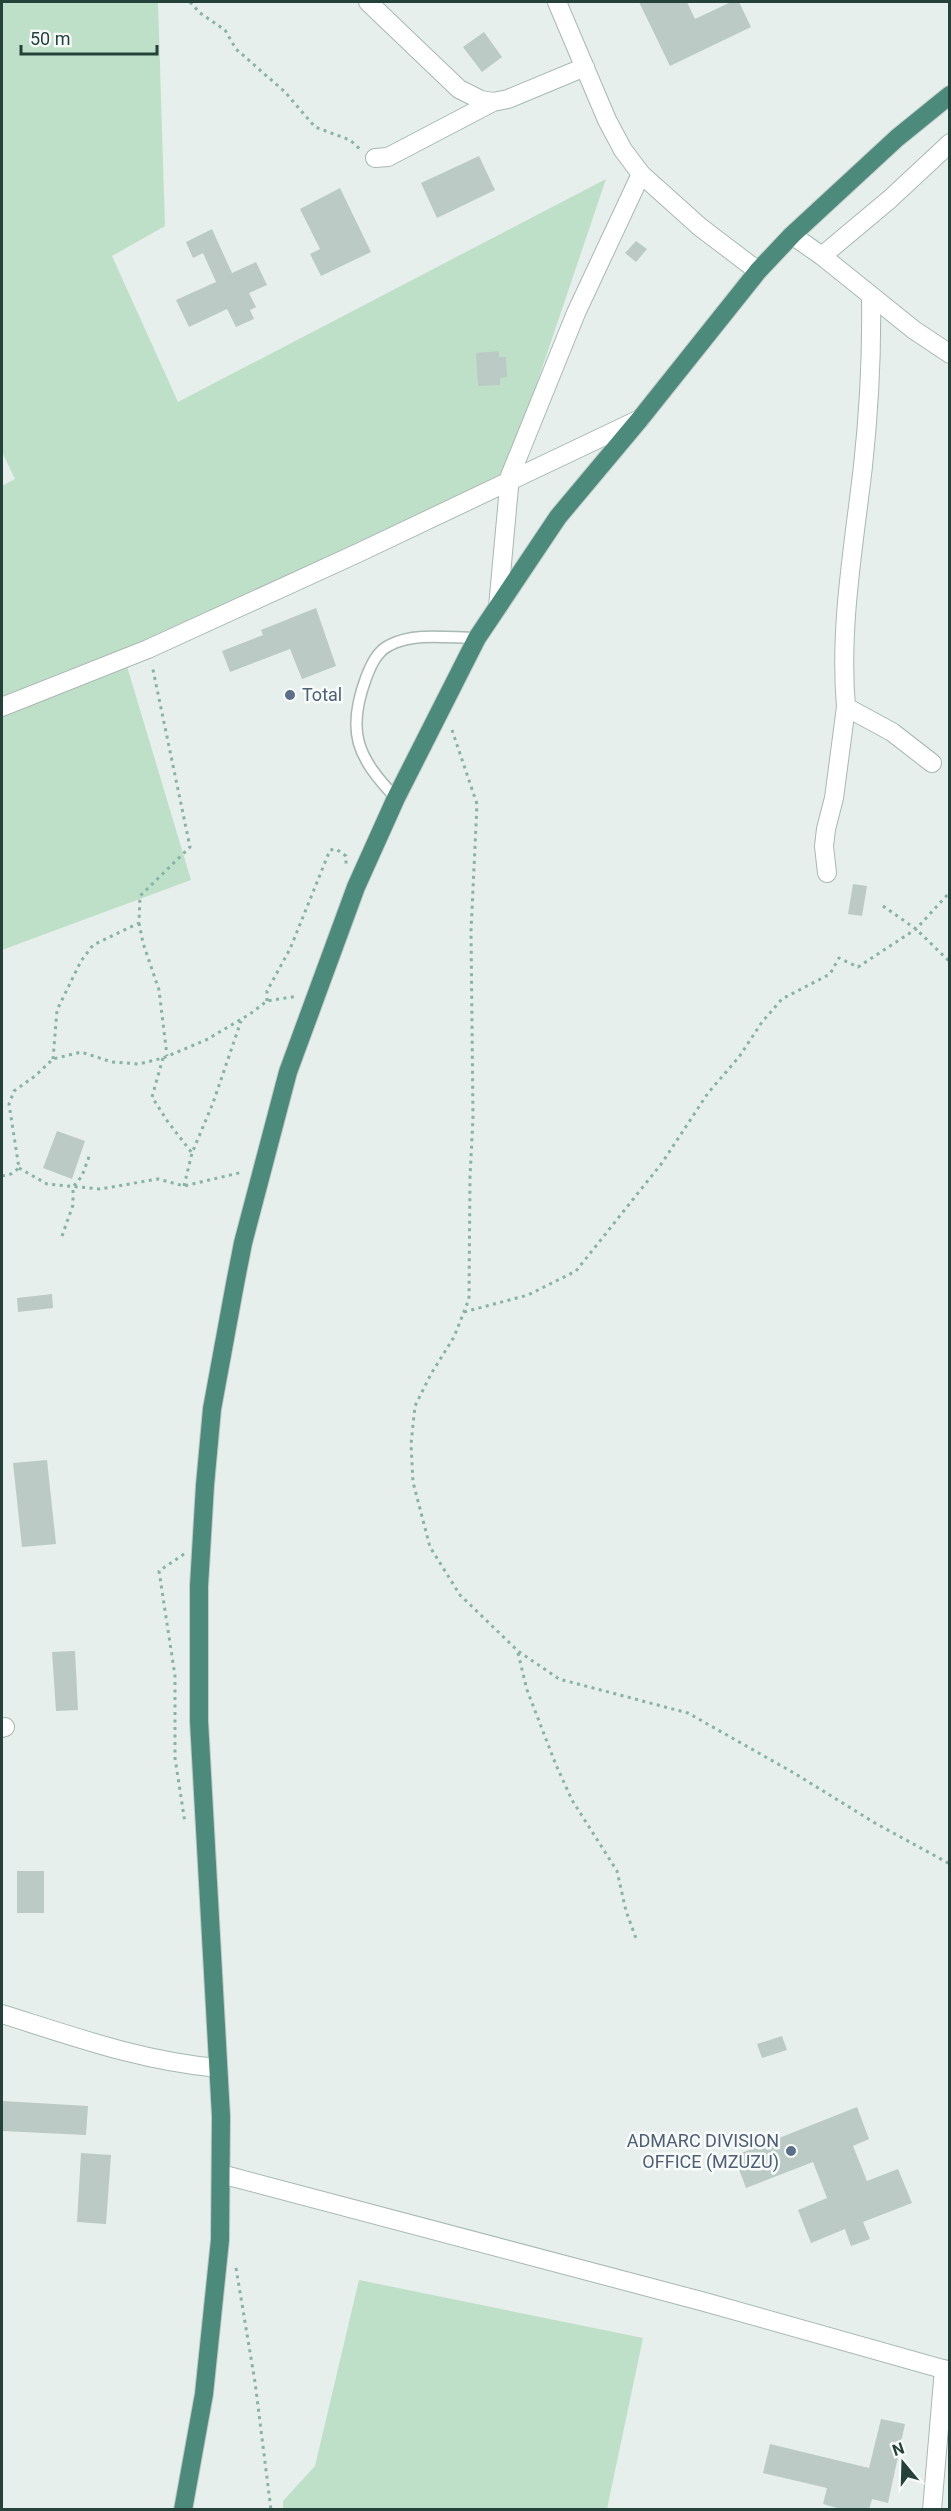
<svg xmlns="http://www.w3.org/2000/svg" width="951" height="2511" font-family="Roboto,sans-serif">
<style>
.green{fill:#bfe0c8}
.building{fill:#bbcac4}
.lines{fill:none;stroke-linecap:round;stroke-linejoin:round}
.service-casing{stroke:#a8b8b2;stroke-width:13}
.minor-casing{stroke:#a8b8b2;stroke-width:20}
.tertiary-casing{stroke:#a8b8b2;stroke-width:20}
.trunk-casing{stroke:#c2cac8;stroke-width:20}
.path{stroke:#86b3a5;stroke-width:3;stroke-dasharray:3 4.5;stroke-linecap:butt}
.service{stroke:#fff;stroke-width:10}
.minor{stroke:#fff;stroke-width:18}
.tertiary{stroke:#fff;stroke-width:18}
.trunk{stroke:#4c8a7c;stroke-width:18}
.service-dot{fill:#5c6f8a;stroke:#f7fbf9;stroke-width:2}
.labels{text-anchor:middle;stroke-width:5;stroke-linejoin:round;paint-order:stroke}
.service-label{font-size:18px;fill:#4e5e75;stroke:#f7fbf9;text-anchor:start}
</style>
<rect width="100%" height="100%" fill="#e6efeb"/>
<!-- green -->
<path class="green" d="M2,2h156l7,224 -53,30 66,146 428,-223 -100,296 -383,178 68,227 -189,70v-464l13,-7 -13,-27z
M359,2280l284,58 -36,171h-324v-8l32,-35z"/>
<!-- building -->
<path class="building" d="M639,2h48l8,17 36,-17h8l12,25 -81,39z
M484,32l18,25 -20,15 -19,-25z
M479,156l16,34 -58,28 -16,-35z
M340,188l31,64 -50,24 -11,-22 10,-5 -20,-40z
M212,229l20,44 24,-11 11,23 -18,8 7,14 -6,3 4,9 -18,8 -9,-18 -38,18 -13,-27 40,-18 -13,-29 -10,5 -7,-16z
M636,241l11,8 -11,13 -11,-9z
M499,351v6h7l1,20 -7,1v7l-22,1 -2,-33z
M316,608l20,58 -34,13 -12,-30 -60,23 -8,-21 41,-16 -2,-5z
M853,884l14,2 -5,30 -14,-2z
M57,1131l28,10 -13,38 -29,-11z
M52,1294l1,14 -35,4 -1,-14z
M47,1460l9,84 -34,3 -9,-84z
M75,1651l3,59 -22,1 -4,-59z
M17,1871h27v42h-27z
M782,2036l5,14 -25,8 -5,-14z
M2,2101l86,5 -2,29 -84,-4z
M857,2107l12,32 -16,7 14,35 31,-12 14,34 -49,19 7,17 -19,7 -6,-17 -34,14 -13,-33 29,-12 -14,-36 -67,26 -12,-32z
M81,2153l30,2 -5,69 -29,-2z
M881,2419l24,5 -17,79 -16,-4 -3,11h-25l-21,-6 4,-16 -64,-15 7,-29 99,24z"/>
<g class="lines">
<defs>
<path id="service" d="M396,798c-39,-41 -50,-66 -30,-120 5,-13 11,-27 24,-33 25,-13 59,-7 87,-7"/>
<path id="minor" d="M368,2l91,87 22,11 12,2 15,-3 77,-32
M375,158l13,-1 105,-55
M792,235l30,21 92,74 36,24
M822,256l68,-57 60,-56
M871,297c1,57 -2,113 -8,169 -9,79 -24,161 -17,241l46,25 40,31
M498,607l12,-131 66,-163 65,-139
M2,707l146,-58 210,-96 282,-134
M827,873l-3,-27 2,-17 8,-31 12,-91
M2,1728l3,-1
M2,2014c73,23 139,47 216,54
M221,2174l480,127 249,70
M932,2510l12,-141"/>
<path id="tertiary" d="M557,2l50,118 16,30 18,24 59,53 58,44"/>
<path id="trunk" d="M183,2510l21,-116 16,-154 1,-124 -22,-395v-135l6,-101 7,-76 23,-125 8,-41 45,-171 68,-185 40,-89 81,-160 81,-121 82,-98 118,-148 34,-36 105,-97 53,-43"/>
</defs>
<!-- service casing -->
<use href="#service" class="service-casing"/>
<!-- minor casing -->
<use href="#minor" class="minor-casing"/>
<!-- tertiary casing -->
<use href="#tertiary" class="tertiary-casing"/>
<!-- trunk casing -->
<use href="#trunk" class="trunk-casing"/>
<!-- path -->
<path class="path" d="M190,2l10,11 25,17 11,19 49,43 30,35 35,13 11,10
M452,730l25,74 -6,127 2,187 -3,59 -1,122 -15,38 -23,37 -16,32 -4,38 2,38 17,65 30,48 58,56 41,28 129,34 106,60 81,50 75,41
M883,906l33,23 34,33
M139,923l4,20 16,47 8,66
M267,1001v-10l23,-42 40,-99 6,-1 10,7v9
M163,1058l-11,39 16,25 24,31
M53,1059l4,-49 24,-49 12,-16 46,-22 1,-27 50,-49 -38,-182
M19,1168l28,16 53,5 58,-10 26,7 59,-14
M2,1176l9,-2 8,-6 -10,-64 5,-13 21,-15 18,-17 28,-7 31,10 27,2 24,-6 43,-18 44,-26 17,-13 31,-5
M184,1186l8,-33 21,-50 28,-82
M62,1236l11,-31v-18l9,-11 8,-22
M464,1312l64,-17 48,-24 86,-108 46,-70 31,-36 23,-35 20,-23 48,-25 9,-16 19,9 58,-38 34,-37
M184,1554l-25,17 16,105v82l10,65
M518,1653l9,37 29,75 16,35 45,71 9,40 11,30
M236,2268l19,114 16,128"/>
<!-- service -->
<use href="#service" class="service"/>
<!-- minor -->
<use href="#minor" class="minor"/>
<!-- tertiary -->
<use href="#tertiary" class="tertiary"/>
<!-- trunk -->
<use href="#trunk" class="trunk"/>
</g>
<!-- markers -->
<g class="service-dot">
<circle cx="290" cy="695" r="6"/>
<circle cx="791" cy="2151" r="6"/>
</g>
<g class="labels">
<!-- service labels -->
<g class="service-label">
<text x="302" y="701">Total</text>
<text x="779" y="2147" text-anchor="end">ADMARC DIVISION<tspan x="779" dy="21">OFFICE (MZUZU)</tspan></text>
</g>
</g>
<!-- border -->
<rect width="951" height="2511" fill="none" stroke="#24423a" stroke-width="6"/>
<!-- north arrow -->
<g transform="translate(903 2463) rotate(341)" stroke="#f7fbf9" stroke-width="4.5" paint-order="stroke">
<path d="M0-4.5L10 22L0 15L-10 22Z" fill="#24423a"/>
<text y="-9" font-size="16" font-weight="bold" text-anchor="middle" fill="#24423a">N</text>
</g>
<!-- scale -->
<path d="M21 45v9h136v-9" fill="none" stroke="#24423a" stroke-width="3"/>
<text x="30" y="45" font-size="18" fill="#24423a" stroke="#f7fbf9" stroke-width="4.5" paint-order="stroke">50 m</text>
</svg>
